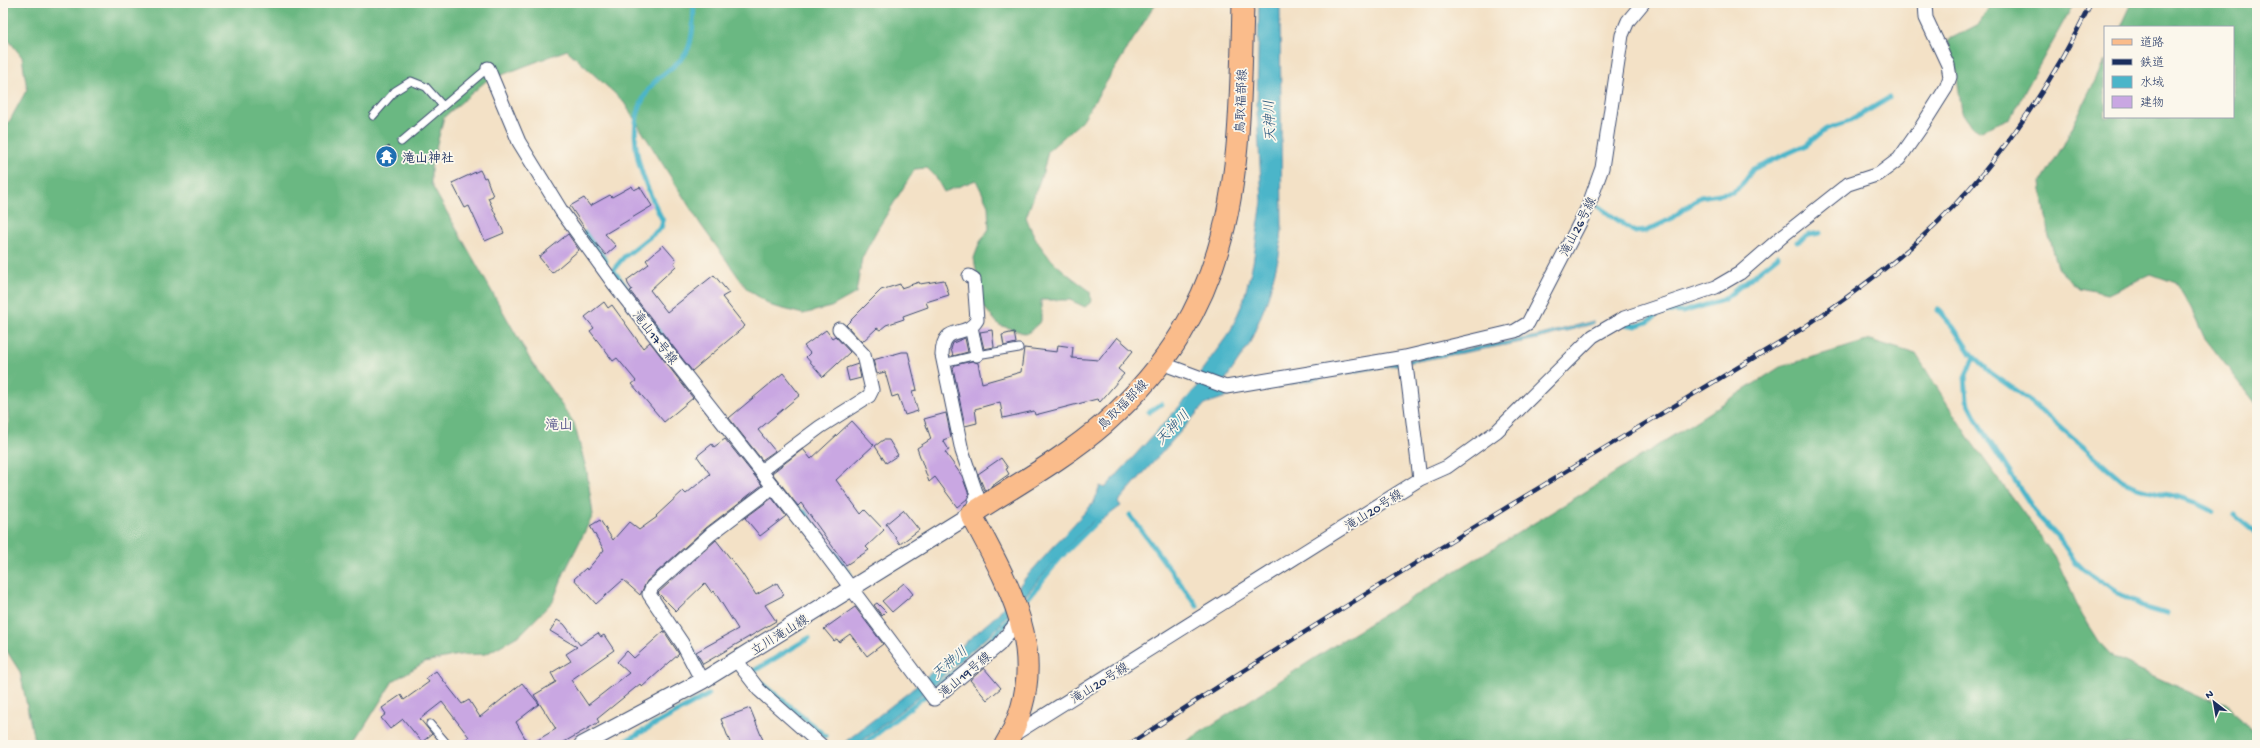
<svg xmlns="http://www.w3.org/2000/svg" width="2260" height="748" font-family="'Gochi Hand','Klee One',sans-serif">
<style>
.forest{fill:#6bb882;stroke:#437470}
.water{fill:#4bb5c9;stroke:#337294}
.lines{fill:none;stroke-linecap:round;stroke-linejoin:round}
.stream{stroke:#4bb5c9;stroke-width:5}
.building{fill:#c9a7e2}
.service-casing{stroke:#3b4a6e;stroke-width:9}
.minor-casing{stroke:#3b4a6e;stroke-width:15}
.tertiary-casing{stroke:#3b4a6e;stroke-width:18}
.primary-casing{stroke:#3b4a6e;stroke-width:23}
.service{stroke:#fff;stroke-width:7}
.minor{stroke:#fff;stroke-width:13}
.tertiary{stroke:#fff;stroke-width:16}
.primary{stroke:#fabc8b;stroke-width:21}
.rail-casing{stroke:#1b2f5e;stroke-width:4.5}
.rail{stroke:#fbf7ec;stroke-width:3;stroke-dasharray:9;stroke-linecap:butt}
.labels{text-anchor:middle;stroke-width:3.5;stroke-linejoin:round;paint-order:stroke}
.street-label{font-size:13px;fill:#1b2f5e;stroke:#fbf7ec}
.poi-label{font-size:13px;font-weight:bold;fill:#1b2f5e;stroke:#fbf7ec;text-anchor:start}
.water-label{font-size:14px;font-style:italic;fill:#29577e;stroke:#fbf7ec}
.neighbourhood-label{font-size:14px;font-weight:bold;fill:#58598c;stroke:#fbf7ec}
</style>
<rect width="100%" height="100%" fill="#fbf7ec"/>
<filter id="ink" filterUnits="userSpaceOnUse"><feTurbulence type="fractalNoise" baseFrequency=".025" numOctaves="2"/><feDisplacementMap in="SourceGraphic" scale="8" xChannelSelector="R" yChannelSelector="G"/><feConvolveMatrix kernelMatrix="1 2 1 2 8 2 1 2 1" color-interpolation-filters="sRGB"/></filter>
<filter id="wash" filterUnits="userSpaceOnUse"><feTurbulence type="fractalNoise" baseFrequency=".012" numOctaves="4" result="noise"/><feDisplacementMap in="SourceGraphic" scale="16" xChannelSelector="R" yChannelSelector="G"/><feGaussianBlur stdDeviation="0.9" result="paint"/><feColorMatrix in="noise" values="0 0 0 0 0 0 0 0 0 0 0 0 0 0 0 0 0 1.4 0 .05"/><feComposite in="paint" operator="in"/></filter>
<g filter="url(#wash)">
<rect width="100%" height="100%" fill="#f3e1c6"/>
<!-- forest -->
<path class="forest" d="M3,3h1153l-74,118 -34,30 -5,21 -17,45c14,38 33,51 64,74l1,11 -6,5 -15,-7h-29v21l-14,13 -28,-9 -17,-20 -8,-47 6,-16 9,-13 -1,-24 -12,-25 -32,12 -9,-16 -8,-8 -12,1 -38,61 -15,28 -6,35 -25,14 -28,7 -31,-8 -25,-17 -46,-64 -78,-124 -56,-51 -81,31 -42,36 -13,50v17l100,177 43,62 13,49 6,43 -29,58 -11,28 -32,33 -35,20 -28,1 -33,7 -32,19 -40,64h-318l-15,-73 -17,-27v-198c6,-16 8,-37 0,-53v-261l24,-44 -5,-32 -19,-24z
M1992,3h82l-64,115 -31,13 -8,-5 -9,-14 -6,-42 -8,-30 31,-16z
M2132,3h125v402l-53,-68 -13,-29 -15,-25 -25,-9 -43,20 -29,-6 -20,-18 -11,-37 -7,-51 22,-36 42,-86v57h128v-90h-112z
M1870,340l46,14 54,86 85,116 27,59 17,27 15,16 88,40 25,5 15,20 15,10v12h-1076l160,-104 244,-149 195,-125z"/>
<!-- water -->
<path class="water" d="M1259,3h21l2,227 -3,26 -12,45 -18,44 -31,46 10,2 309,-57 56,-15v3l-55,15 -306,56 -27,9 -87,98 3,4 -23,17 -4,-3 -32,33 -64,74 -65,58 -72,57 -4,3h-16l68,-53 88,-77 29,-38 68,-75 6,-16 5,2 93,-102 4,-16 28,-38 13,-30 10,-39 9,-62 -5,-90z"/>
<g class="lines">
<!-- stream -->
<path class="stream" d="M1599,207l36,25 11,-1 23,-11 31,-23 33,-5 7,-5 13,-18 53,-24 20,-16 24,-8 39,-23
M585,233l21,28
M1797,242l12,-7 11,-2
M1938,310l15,17 18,27 20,19 38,27 95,82c29,14 61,11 89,29
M1625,324l11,2 12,-4 9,-8 11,-3 14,1 41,-12 55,-44
M1974,357l-9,20 2,23 15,30 56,86 20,21 18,25 8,8 35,23 27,15 20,6
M680,358l-67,-88 11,-13 37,-29 2,-7c-22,-42 -44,-94 -11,-136 9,-11 23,-18 32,-29 10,-12 9,-38 10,-53
M1149,412l12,-8
M796,505l6,8 2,-1 46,63
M1130,515l67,91
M2234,515l23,19
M1021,607l40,-50 40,-40
M683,634l18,32
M809,638l-57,34 10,11 63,53
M618,745l90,-50
M863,745c51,-42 106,-79 150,-129"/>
</g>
<g id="blocks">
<!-- building -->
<path class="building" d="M389,146l9,10 -11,9 -9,-12z
M480,170l4,8 2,-1 7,19 -5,2 16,35 -19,8 -16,-35 -4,2 -13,-25z
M632,186l2,4 6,-3 12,19 -47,28 11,12 -10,9 -14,-16 -22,-33 14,-8 6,8 20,-11 2,2z
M568,234l11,16 -27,23 -13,-16z
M663,245l13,15 -2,3 2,3 -26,24 17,22 47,-37 15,18 -7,4 23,29 -53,45 -62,-80 2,-1 -4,-6 -1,-4 22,-16 -3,-4z
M944,280l5,15 -23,7 2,5 -25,9 1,3 -18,6 -6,5 -3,-2 -15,14 -16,-17 35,-35 19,-6 1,4 18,-6 1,2z
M604,302l4,6 4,-3 31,43 7,-6 43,56 -29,24 -32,-38 4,-3 -19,-23 -4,3 -23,-30 4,-3 -9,-11z
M826,330l6,8 3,-2 15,16 -27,25 -17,-20 4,-4 -6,-7z
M992,330l2,17 -10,2 -4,-17z
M1014,332l2,11 -12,3 -2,-11z
M1117,337l16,14 -15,18 6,5 -24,28 -3,-3 -62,16 -1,-4 -31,7 -3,-16 -25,7 2,14 -12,3 -12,-58 2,-3 17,-4 6,2 4,20 39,-11 3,-24 33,4 1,-7 15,2 -1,11 27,2z
M965,338l3,14 -15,4 -2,-7 2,-6z
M902,352h6l9,38 -5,1 6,20 -13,4 -7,-20 -6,2 -7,-25 -8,2 -4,-14z
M858,364l3,14 -12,3 -3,-13z
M783,373l17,22 -42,35 17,21 -13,9 -33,-42z
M946,413l5,24 -8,3 6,10 -4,2 17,24 7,19 -2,4 -10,8 -22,-30 -6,5 -12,-34 14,-9 -7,-20z
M852,421l22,24 -38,35 25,34 4,-4 19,20 -18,17 3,3 -23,15 -45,-62 -3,3 -26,-33 31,-24 8,10z
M725,439l37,46 -56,43 -59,53 -7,14 -17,-15 -27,24 -22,-25 12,-11 1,2 17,-20 -14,-24 10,-6 13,20 16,-18 10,8 18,-13 -1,-1 27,-25 3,3 24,-20 -13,-18 15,-12 2,3z
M883,440h6l9,15 -12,8 -11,-17z
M1001,458l7,10 -2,1 3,5 -24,17 -7,-17z
M772,498l14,18 -26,20 -15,-18z
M903,510l16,20 -19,14 -14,-20z
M716,540l25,32 15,23 21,-12 7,12 -19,10 11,16 -73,43 -7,-12 42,-23 -24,-38 -2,2 -7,-10 -29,28 -18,-18z
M904,583l9,11 -21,18 -10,-11z
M877,603l9,9 -4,4 -8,-11z
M855,607l28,37 -16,12 -17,-22 -11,8 -2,-3 -3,2 -10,-12z
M557,620l7,4 16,21 18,-12 3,4 3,-2 10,15 -43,30 17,25 41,-32 -12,-11 10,-11 7,7 30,-27 15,23 -37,33 -2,-3 -43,35 2,3 -40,23h-102l12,-8 -27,-35 -22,17 12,15 -10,8 -19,-23 -13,10 -9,-11 5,-4 -4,-6 19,-13 3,5 25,-18 -3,-4 10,-7 26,33 7,-4 11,17 42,-34 17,21 -23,18 13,23 27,-16 -22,-34 22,-13 -5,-9 20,-12 -5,-7 11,-7 -27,-16z
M984,668l17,20 -14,12 -17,-20z
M750,708l15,37h-34l-10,-26z"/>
</g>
</g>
<g filter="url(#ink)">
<use href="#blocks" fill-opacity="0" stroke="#3b4a6e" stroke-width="1"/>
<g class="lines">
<defs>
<path id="service" d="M373,116l22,-25 16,-10 15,6 17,19
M401,142l87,-74
M943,363l34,-8 42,-7
M430,724l18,21"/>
<path id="minor" d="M488,68l31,74 43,70 52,72 204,260 116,155 65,-54 22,-28
M969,276l5,3 3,41c-12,20 -34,2 -35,35l20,96 15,44 -6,19
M971,327l6,28
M1405,357l110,-26 13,-8 60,-116 14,-39 20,-133 6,-14 15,-18
M761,471l59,-44 49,-31 3,-6 -8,-35 -25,-26
M1420,479l27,-12 50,-36 96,-95 31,-18 92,-31 24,-14 45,-39 63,-50 31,-10 20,-15 23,-33 24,-38 4,-11 -2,-12 -22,-47 -1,-15
M736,660l23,30 62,55
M702,681l-20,-38 -33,-49 3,-7 59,-53 62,-47
M1010,737l410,-258 -15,-122 -179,30 -65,-24"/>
<path id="tertiary" d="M582,745l120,-64 269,-167"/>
<path id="primary" d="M1005,745c50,-83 6,-156 -34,-231 45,-29 94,-56 134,-91 136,-121 134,-253 138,-420"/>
</defs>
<!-- service casing -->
<use href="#service" class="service-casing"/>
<!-- minor casing -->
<use href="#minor" class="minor-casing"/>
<!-- tertiary casing -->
<use href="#tertiary" class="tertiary-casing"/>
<!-- primary casing -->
<use href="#primary" class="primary-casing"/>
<!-- service -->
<use href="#service" class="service"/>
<!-- minor -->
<use href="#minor" class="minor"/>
<!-- tertiary -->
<use href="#tertiary" class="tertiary"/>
<!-- primary -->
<use href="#primary" class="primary"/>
<defs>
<path id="rail" d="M1128,745c222,-145 449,-280 675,-417 41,-28 82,-57 118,-90 72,-66 128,-148 170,-235"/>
</defs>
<!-- rail casing -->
<use href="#rail" class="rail-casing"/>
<!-- rail -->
<use href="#rail" class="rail"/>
</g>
</g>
<!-- icons -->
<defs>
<symbol id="temple-disc" viewBox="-11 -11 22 22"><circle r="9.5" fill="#1f6fb2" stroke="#fbf7ec"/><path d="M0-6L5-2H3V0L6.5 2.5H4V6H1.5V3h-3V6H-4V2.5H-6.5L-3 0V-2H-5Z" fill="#fff"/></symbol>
</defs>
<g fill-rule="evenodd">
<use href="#temple-disc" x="374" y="144" width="25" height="25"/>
</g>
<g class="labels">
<!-- street labels -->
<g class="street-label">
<text transform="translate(1240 101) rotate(-88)" y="5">鳥取福部線</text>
<text transform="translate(1577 226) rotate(-63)" y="5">滝山26号線</text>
<text transform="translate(656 337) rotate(52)" y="5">滝山17号線</text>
<text transform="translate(1122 404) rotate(-45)" y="5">鳥取福部線</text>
<text transform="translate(1373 509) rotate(-32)" y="5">滝山20号線</text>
<text transform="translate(779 634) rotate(-32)" y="5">立川滝山線</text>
<text transform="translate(964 674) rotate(-40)" y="5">滝山19号線</text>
<text transform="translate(1099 682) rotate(-32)" y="5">滝山20号線</text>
</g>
<!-- poi labels -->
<g class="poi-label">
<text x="402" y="162">滝山神社</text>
</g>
<!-- water labels -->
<g class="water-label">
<text transform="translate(1269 121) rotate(-93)" y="5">天神川</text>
<text transform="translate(1172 427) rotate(-46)" y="5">天神川</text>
<text transform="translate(949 662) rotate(-40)" y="5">天神川</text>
</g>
<!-- neighbourhood labels -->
<g class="neighbourhood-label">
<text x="559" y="429">滝山</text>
</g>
</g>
<!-- margin -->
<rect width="2260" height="748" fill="none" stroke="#fbf7ec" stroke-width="16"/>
<!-- legend -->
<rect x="2104" y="26" width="130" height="92" fill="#fbf7ec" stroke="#a1a7b3"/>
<rect x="2112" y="39" width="20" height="6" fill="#fabc8b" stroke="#a1a7b3"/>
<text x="2140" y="46" font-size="12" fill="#1b2f5e">道路</text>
<rect x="2112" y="59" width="20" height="6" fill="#1b2f5e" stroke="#a1a7b3"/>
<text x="2140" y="66" font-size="12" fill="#1b2f5e">鉄道</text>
<rect x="2112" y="76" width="20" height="12" fill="#4bb5c9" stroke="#a1a7b3"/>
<text x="2140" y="86" font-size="12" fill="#1b2f5e">水域</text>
<rect x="2112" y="96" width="20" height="12" fill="#c9a7e2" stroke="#a1a7b3"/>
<text x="2140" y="106" font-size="12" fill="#1b2f5e">建物</text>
<!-- north arrow -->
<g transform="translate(2214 702) rotate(329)" stroke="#fbf7ec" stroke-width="3" paint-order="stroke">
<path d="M0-3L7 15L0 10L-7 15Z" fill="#1b2f5e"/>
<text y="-6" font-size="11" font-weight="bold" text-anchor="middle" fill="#1b2f5e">N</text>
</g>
</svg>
